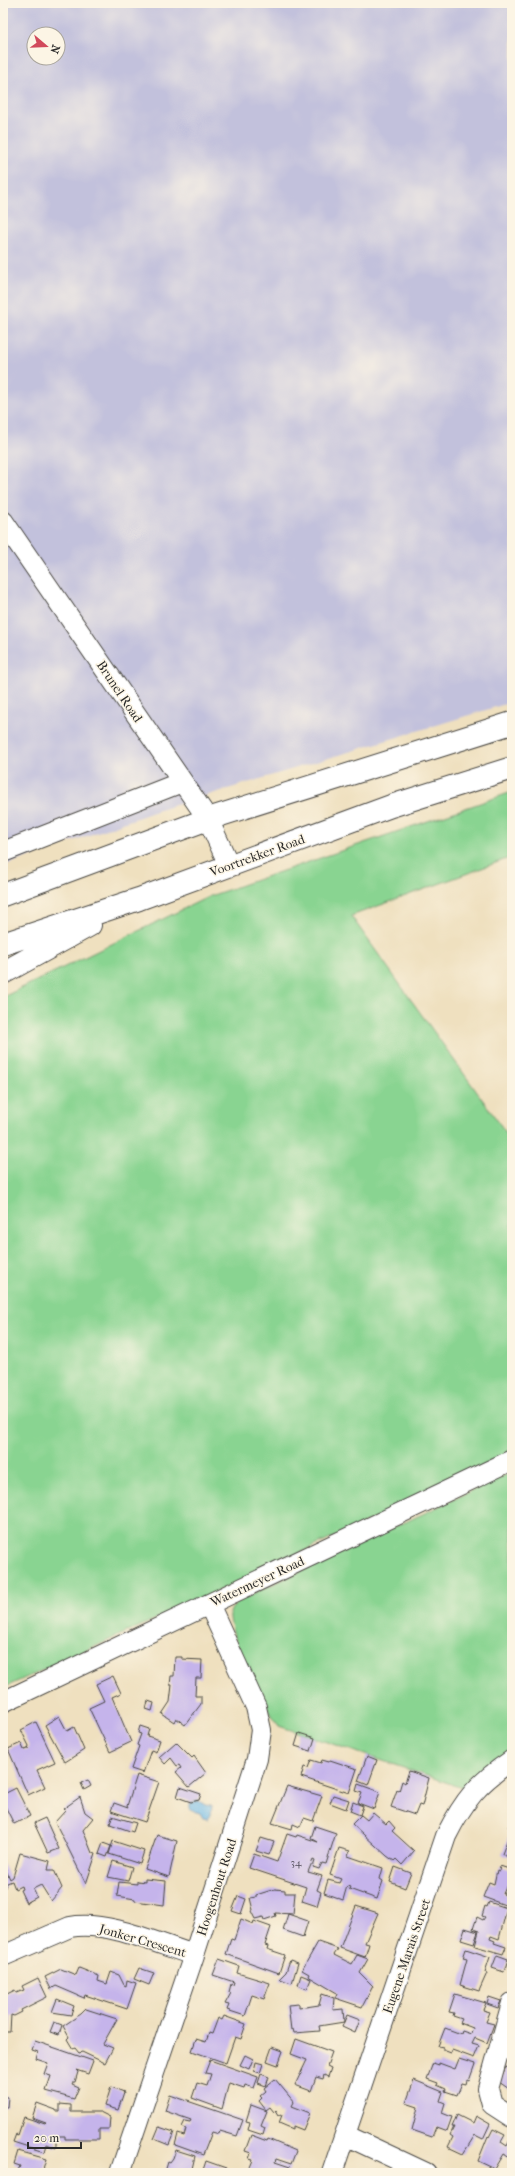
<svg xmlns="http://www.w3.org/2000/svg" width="515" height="2176" font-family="'IM FELL French Canon',serif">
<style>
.industrial{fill:#c2c1dc;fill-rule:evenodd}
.green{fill:#89d491;stroke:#5a805e}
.water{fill:#6fbae8;stroke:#4d728a}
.building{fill:#c5b4eb}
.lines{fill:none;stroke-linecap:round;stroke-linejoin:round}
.minor-casing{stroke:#484641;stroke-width:22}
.primary-casing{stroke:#484641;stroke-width:24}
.minor{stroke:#fff;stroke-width:20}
.primary{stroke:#fff;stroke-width:22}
.labels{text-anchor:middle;stroke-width:3;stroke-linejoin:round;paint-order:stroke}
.number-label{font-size:11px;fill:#524d5b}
.street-label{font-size:13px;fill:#2b2b2b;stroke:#fcf5e5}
</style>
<rect width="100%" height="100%" fill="#fcf5e5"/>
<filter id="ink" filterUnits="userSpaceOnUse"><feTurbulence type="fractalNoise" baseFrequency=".025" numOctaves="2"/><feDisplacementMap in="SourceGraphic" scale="8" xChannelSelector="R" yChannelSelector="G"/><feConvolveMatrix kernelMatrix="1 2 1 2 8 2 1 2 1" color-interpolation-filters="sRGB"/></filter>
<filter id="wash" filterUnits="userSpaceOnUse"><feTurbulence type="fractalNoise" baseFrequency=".012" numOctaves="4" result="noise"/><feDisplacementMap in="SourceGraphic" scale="16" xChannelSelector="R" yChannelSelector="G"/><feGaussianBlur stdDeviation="0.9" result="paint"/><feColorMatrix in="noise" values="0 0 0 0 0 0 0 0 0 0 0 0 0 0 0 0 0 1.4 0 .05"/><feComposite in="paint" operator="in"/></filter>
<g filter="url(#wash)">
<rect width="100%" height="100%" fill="#efe0bf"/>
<!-- industrial -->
<path class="industrial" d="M3,3h509v699l-353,108 -156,56zM34,34h24v24h-24z"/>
<!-- green -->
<path class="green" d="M512,792v65l-161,59 161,225v314l-294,136 -215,97v-691l207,-101z
M512,1472v278l-25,18 -21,21 -187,-63c-13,-17 -52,-93 -49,-113 2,-9 13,-13 20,-18z"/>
<!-- water -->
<path class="water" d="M199,1801l6,4 7,1 -1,9 -3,4 -5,-1 -3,-5 -10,-3v-7z"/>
<g id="blocks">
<!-- building -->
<path class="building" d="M175,1657h7v2l20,1 -1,18h-5l-1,18h6v8l-16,21 -9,-7 -2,4 -12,-8 8,-12 2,-17h-2l1,-9h3z
M113,1676l8,17 -9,4 19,45 -21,10 -21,-44 15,-7 -8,-17z
M148,1701l6,2 -2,8 -6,-2z
M59,1716l8,15 7,-4 10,23 -19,12 -20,-37z
M36,1722l19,40 -18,8 8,17 -17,8 -20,-46 13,-6 3,7 4,-1 1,-3 -8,-16z
M140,1726l9,3 -2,7 13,4 -4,12 -5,-2 -8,23 -12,-4 8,-23 -2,-1 4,-11 -3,-1z
M299,1733l16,5 -4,13 -16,-5z
M176,1742l16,16 2,-2 12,17 -17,14 -13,-15 5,-4 -2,-3 -2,1 -6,-8 -6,6 -6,-7z
M367,1756l10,4 -9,25 -10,-4z
M311,1760l10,3 1,-3 7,2 1,-2 27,9 -8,24 -48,-16 3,-10 4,1z
M409,1771l20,7 -7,28 -3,-1 -4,10 -24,-8 6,-17 2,1 3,-10 3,2z
M137,1775l22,7 -14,40 -34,-11 3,-8 14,5 -1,-2z
M88,1780l3,6 -7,4 -3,-7z
M358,1784l22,8 -6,17 -16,-6 4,-10 -6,-2z
M287,1786l35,10 -9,25 -9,-3 -4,9 -7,-3 -1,5 -20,-6z
M180,1787l21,7 -2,6 -8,2 -14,-5z
M3,1788l3,5 10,-5 14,28 -16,8 -11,-22z
M333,1795l16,5 -3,9 -16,-6z
M80,1797l5,15 8,6 -10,12 9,23 4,1 -10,30 -31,-62 10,-11 -2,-2z
M353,1802l10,4 -3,9 -10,-4z
M373,1813l13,11 3,-3 6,7 -3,3 22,20 -12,14 -6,-6 -2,2 -7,-5 -35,-32 9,-9 6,5z
M112,1816l24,7 -3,9 -23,-8z
M512,1816v12l-4,-1z
M45,1818l14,31 -11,4 -14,-30z
M315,1826l21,7 -10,31 -4,-1 -3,6 -6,-2 2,-6 -2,-1 -5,12 14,4 -5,14 4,2 -4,14 -15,-5 4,-14 -57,-19 5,-14 23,8 10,-28 9,3 1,-2 21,7 -7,-4z
M157,1835l20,6 -8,36 -24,-8z
M261,1838l13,4 -5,13 -13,-4z
M508,1838l4,2v19l-10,-5z
M113,1841l31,10 -4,13 -31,-10z
M103,1843l8,3 -4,11 -8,-3z
M339,1848l11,3 -2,5 35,12 -3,11 3,2 -6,18 -28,-10 1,-2 -3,-1 -4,14 -19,-7 4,-13 11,3 2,-4 -11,-4z
M20,1853l30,8 -2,9h6l8,18 -11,13 -10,-16 -8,4 4,8 -11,6 -6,-13 2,-1 -1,-3 -6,3 -3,-8 -5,2 -4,8v-28l7,16 3,-2z
M113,1861l19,6 -4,14 -20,-4z
M500,1866l12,4v19l-6,-2 -3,7 9,5v6l-6,-2 -1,2 -22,-8 6,-15 5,2 3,-14 2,1z
M395,1867l16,6 -6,15 -15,-6z
M145,1879l21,2 -2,24 -29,-4v-2l-18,-3 2,-14 18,2v-3l8,1z
M275,1889l10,1v3h10l-2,21 -18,-1 1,3 -12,4 -1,-3 -8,2 -4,-8 2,-1 -3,-12 6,-1v-2z
M238,1896l8,3 -5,15 -9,-3z
M489,1902l18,6 -8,31 -8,-3 -1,3 5,2 -1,2 12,4 -3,7 -28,-8 4,-15 -6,-2 4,-12 6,3 2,-3 -3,-1 3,-10 2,1z
M356,1906l22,7 -13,30 4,1 -4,13 -25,-9z
M288,1914l20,7 -5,16 -20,-7z
M241,1919l12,5 1,-3 17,6 -6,18 3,1 -1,3 18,6 -6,18 -53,-19 5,-15 3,1z
M465,1928l13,4 -4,12 -13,-4z
M318,1942l20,7 -4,6 18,9 5,-9 11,4 -8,14 13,13 -11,21 -27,-9 2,-5 -29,-17 1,-2 -7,-4z
M466,1949l24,8 -5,15 2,1 -8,18 -19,-6 7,-26 -4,-1z
M497,1955l11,4 -4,13 -12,-4z
M219,1959l20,7 -2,7 33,10 -6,16 -12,-4 -7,21 -18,-6 2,-5 -4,-1 6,-11 -2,-1 2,-8 2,1 1,-3 -21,-7z
M290,1960l8,3 -6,20 -13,-4 7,-7z
M79,1968l20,8 -1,5 9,3 4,-12 8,3 5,10 2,1 1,-6 9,3 -9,26 -42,-14 -1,3 -28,-12 -5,3 -6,-12 16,-8 15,6z
M139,1968l15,5 -5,12 -15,-6z
M301,1975l10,4 -4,10 -9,-4z
M38,1978l9,19 -26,13 1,2 -8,4 -3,-1 -1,17h-7v-36l12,-6 1,3 8,-3 -2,-4z
M322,1994l12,4 -1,12 10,-1 1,13 3,-7 13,5 -5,13 -13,-6 2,-5 -25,4 1,5 -26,2 -1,-4 -2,1 -3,-25 11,-1v4l20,-3z
M455,1994l31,9 -3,7 7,2 -4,10 8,2 -7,19 -12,-5 -3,6 7,2 -5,12 -22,-8 -1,3 -8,-3v-3l-5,-1 7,-18 16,6 1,-3 9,3 2,-6 -13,-5 2,-4 -9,-3 1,-3 -5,-1z
M489,1997l12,4 -3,7 -11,-4z
M57,1999l17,7 -3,9 -19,-3z
M86,2009l31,10 -14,25 10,4 -8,15 -23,-11 -3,1 -4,-5 -2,1 -6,-10 2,-2 -6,-11 18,-12z
M224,2016l22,8 -5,15 -6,-2 -9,26 -34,-12 4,-12 10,3 3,-9 3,1 6,-16 4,2z
M54,2022l8,3 -3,10 -9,-3z
M296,2039l36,13 -5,14 4,2 -3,9 -4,-2 -1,4 -7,-2 -5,14 -16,-6 12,-25 -16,-6z
M35,2041l58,20 -5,13 -12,-4 2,2 -3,10h-2l-1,2 7,3 -5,12 -28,-8 5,-15 -7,-2 4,-11 -12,-4 2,-7 -6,-2z
M272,2047l11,4 -5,14 -11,-4z
M245,2055l8,4 -4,10 -9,-4z
M459,2059l16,5 -6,17 -2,-1 -1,4 -4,-1 -5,12 -12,-4 1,-2 -9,-4 1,-2 -11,-4 6,-16 6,2v-2l16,6z
M210,2060l48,17 -4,11 -9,-3 -1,3 -15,-5 -7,26 -30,-11 5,-15 10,3 4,-12 -6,-1z
M256,2062l7,2 -3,9 -6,-2z
M506,2067l6,3v21l-13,-9z
M261,2074l8,3 -3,9 -8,-3z
M275,2079l19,23 -2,4 18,7 -7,17 -10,-4v3l-14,-6 3,-8 -1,-1 -2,1 -3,-5 -2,2 -4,-5 -4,3 -7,-9 3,-3 -2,-2 6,-5 -2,-3z
M414,2080l29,12 -3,9 5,2 -3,10 10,4 -5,14 -11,-4 -4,10 -20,-7 6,-23 -12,-4z
M111,2087l13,5 -6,18 -13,-4z
M170,2095l73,25 -6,16 -17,-5 -1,3 -7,-2 -9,23 -28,-10 3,-11 6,2 2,-7 -4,-2 3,-6 5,1 1,-2 -26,-9z
M3,2096l5,1 -1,10h-4z
M37,2103l19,7v1h4v-7l11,1v7h29l10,5 -1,12h-10v10h-34v-3h-9v12l-10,-4 -2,8 -31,-10 3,-8 2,1 6,-18 21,7 1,-1 -14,-5z
M251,2105l16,6 -6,15 4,2 -2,7 -15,-5 2,-8 -4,-1z
M457,2115l16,8 3,-7 14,8 -7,15 -8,-4 -12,19 -15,-7 5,-10 -3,-2 4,-8h-2z
M159,2127l15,5 -5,13 -15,-6z
M493,2129l12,6 -4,7 6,4 5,-10 -1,22 -7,-4 -9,15 -17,-8 10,-25 1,1z
M251,2135l16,6 1,-2 28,12 -5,13 -15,-5 -1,3 15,5 -2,6 -40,-1 5,-12 -4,-1 2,-6 -6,-2z
M176,2150l19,6 -4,17 -26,-1 3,-10 2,1 3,-4z
M18,2151l29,8 -4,13 -26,1 3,-7 -6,-2z
M206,2161l20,7 -2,5h-22z"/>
</g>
</g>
<g filter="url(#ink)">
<use href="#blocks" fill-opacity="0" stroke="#484641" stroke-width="1"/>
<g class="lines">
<defs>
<path id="minor" d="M3,521l205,298 21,46
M3,852l179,-70
M3,1702l509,-242
M3,1956l67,-29c37,-7 88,17 124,28
M512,2003l-24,86 4,15 20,13
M345,2135l81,38
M120,2173l74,-218 63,-196 4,-29 -5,-23 -47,-103
M332,2173l114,-337c18,-36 32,-53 66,-76"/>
<path id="primary" d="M3,895l205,-76 304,-96
M3,944l136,-45 252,-93 121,-38
M3,973l87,-48"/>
</defs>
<!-- minor casing -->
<use href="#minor" class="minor-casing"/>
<!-- primary casing -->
<use href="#primary" class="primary-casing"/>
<!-- minor -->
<use href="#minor" class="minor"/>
<!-- primary -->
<use href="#primary" class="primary"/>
</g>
</g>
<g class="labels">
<!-- number labels -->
<g class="number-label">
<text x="296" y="1866">34</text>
</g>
<!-- street labels -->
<g class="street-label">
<text transform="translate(120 691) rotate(56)" y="5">Brunel Road</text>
<text transform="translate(257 855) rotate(-20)" y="5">Voortrekker Road</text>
<text transform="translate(257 1581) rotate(-25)" y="5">Watermeyer Road</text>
<text transform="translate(216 1887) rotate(-72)" y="5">Hoogenhout Road</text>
<text transform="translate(143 1940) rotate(16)" y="5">Jonker Crescent</text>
<text transform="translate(406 1956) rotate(-71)" y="5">Eugene Marais Street</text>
</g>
</g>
<!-- margin -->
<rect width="515" height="2176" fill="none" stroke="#fcf5e5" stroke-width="16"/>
<!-- north arrow -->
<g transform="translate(46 46) rotate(109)"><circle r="19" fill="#fcf5e5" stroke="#a8a49b"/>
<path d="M0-3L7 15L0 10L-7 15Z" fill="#d1495b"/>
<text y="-6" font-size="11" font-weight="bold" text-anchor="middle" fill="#2b2b2b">N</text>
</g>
<!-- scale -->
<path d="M28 2142v6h53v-6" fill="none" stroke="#2b2b2b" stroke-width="2"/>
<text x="34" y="2142" font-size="12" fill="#2b2b2b" stroke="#fcf5e5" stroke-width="3" paint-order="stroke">20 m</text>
</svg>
